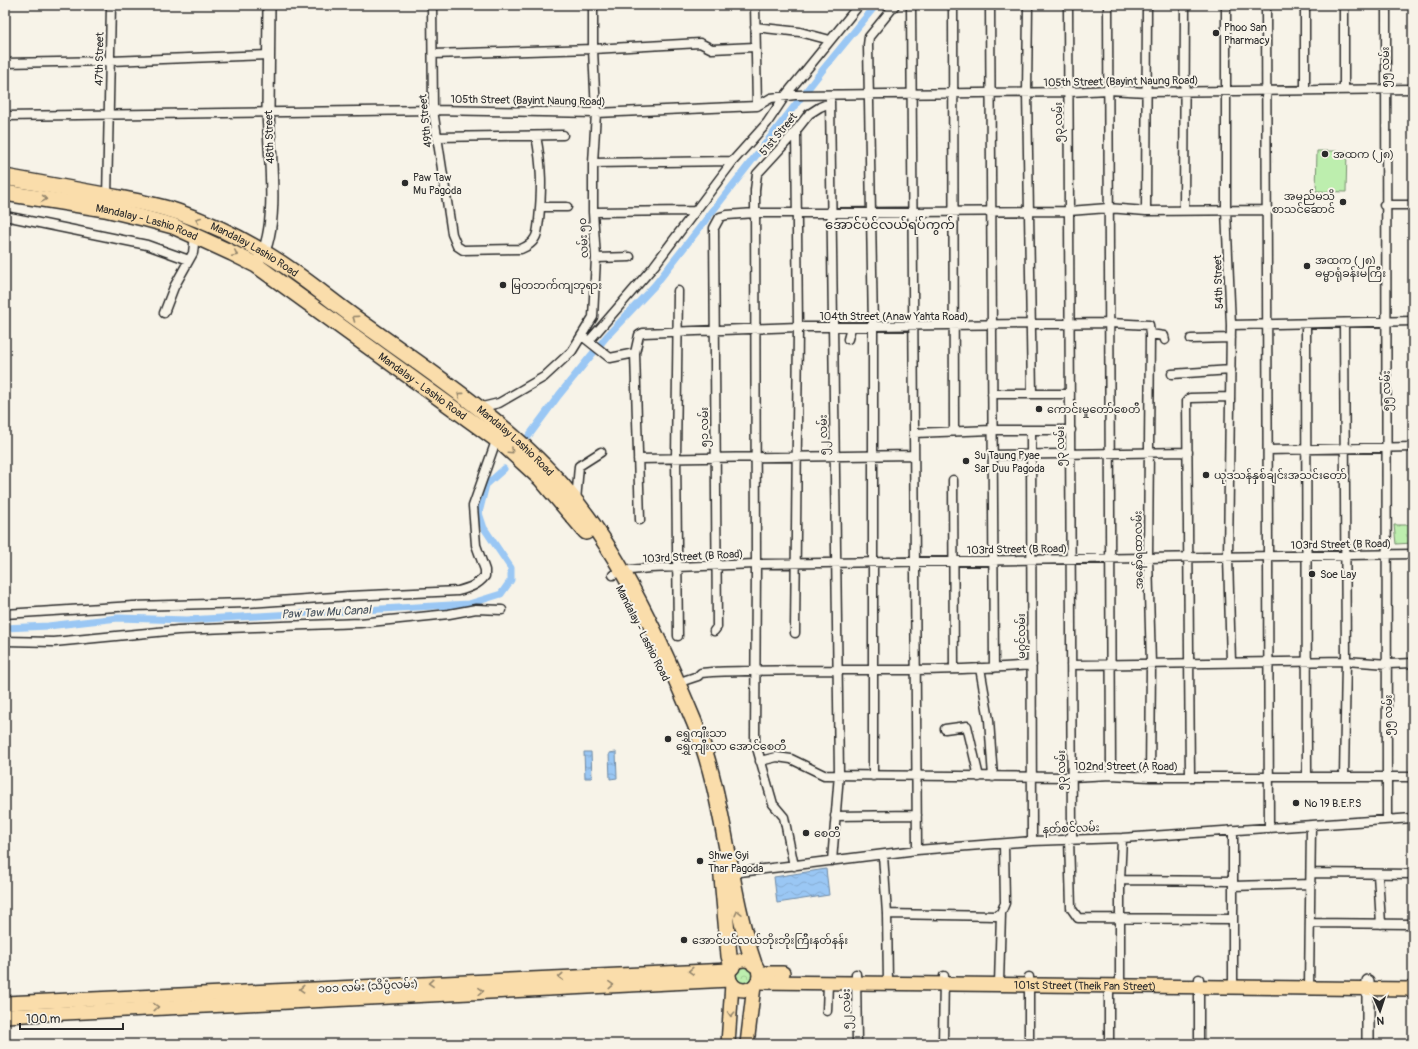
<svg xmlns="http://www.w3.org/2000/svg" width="1418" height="1049" font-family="Pangolin,'Noto Sans Myanmar',sans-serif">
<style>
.grass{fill:url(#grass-tufts);stroke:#748c6c}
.park{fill:url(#park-crowns);stroke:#748c6c}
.pitch{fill:#bdeeae;stroke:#748c6c}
.water{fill:url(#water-waves);stroke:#6e89a4}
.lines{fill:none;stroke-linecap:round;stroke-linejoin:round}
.canal{stroke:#9ac7f4;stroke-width:7}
.street-casing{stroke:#2b2b2b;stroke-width:11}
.secondary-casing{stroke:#2b2b2b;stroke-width:14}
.primary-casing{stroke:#2b2b2b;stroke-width:16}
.highway-casing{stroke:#2b2b2b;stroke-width:18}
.street{stroke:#f7f3e8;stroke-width:8}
.secondary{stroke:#f7f3e8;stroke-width:11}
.primary{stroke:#faddab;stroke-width:13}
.highway{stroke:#faddab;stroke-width:15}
.oneway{stroke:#92846b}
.poi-dot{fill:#2b2b2b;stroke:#f7f3e8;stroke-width:1.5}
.labels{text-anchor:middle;stroke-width:4;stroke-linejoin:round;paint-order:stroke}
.poi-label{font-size:11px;fill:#2b2b2b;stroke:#f7f3e8;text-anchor:start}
.street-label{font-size:11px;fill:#2b2b2b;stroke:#f7f3e8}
.water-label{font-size:12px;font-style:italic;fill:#47525d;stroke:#f7f3e8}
.quarter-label{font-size:13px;fill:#2b2b2b;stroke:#f7f3e8}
</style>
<defs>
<pattern id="grass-tufts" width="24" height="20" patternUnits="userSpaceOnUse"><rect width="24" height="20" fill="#bdeeae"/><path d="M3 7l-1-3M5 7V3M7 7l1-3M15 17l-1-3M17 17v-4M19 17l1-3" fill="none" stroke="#a3cc96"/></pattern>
<pattern id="park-crowns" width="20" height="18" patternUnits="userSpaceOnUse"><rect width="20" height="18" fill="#bdeeae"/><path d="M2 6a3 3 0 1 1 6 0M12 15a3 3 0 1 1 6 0" fill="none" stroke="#a3cc96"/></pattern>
<pattern id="water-waves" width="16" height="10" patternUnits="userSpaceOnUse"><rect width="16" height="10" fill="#9ac7f4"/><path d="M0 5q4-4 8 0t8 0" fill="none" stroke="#85abd1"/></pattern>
</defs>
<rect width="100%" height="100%" fill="#f7f3e8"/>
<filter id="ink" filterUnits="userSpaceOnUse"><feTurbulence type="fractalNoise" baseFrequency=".025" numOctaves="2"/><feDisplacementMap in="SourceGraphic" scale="8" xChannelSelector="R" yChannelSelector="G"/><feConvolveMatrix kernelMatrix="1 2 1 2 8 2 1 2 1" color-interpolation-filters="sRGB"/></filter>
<g filter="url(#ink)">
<!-- grass -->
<path class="grass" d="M1394,525h19v18l-17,1z"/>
<!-- park -->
<path class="park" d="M735 975a9 9 0 1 1 18 0a9 9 0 1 1-18 0Z"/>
<!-- pitch -->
<path class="pitch" d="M1317,151h30l-1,41 -30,-1z"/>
<!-- water -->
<path class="water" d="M584,752h7l1,26h-7z
M616,752l1,26 -7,1 -1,-26z
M826,869l3,26 -52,8 -3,-26z"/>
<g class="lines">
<!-- canal -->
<path class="canal" d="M525,441l34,-46 48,-59 48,-51 166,-213 55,-67
M5,628l43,-2 70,-8 69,2 282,-16 32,-10 10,-14v-12l-27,-40 -5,-15 7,-28 18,-16"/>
<defs>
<path id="street" d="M432,5l1,105 19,124 5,12 6,4 58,-1c5,-2 11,-5 14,-11 3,-4 3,-13 4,-18 3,-31 3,-54 -3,-84
M755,5l2,101
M911,5l6,845
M953,5l1,426
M990,5l4,663
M1068,5l4,833
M1108,5l3,770
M1226,5v205l5,115 -3,232 3,105
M1266,5l3,823
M1305,5v84
M1386,5c-2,271 3,543 1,814
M755,27l45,5 30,8
M433,54l160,-5 107,-6 12,6 43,-2
M5,63l105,-2 159,-6
M1344,90v-85
M830,99l9,675 -7,87
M5,116l428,-6 163,3 161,-7 14,-8 24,-3 274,-3 39,-2 39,2 266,-3
M437,137l126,-2
M593,163l140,-2
M107,198l4,-193
M1384,205h29
M540,207h27
M1184,210l1,-205
M1146,211l1,-206
M593,212l102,-1
M5,216l142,29 42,15
M596,258l34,-1
M678,291l-2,167 2,178
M164,313l10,-26 19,-34 2,-18
M1344,323l2,338 -2,116
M1306,324l1,453
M1231,325l182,-4
M1150,334l14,2 1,4
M586,339l24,19 25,-5
M848,339l3,-11
M1191,339l40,-1
M589,341l65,-75 79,-105 34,-38 18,-27 74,-91
M1172,374l59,-4
M992,394h40l-5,-301 1,-88
M1032,394h38
M478,408l21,-5 45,-26 28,-26 21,-34 3,-59 -3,-46v-49l3,-50 -3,-64v-44
M1031,430l1,411
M914,433l78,-3h79
M1268,450l145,-3
M992,455l196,-3
M638,459l276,-4
M953,480l1,189
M576,501l3,-35 22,-14
M640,520l-5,-167 4,-18 4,-2 155,-6 312,-4 39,2 1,9 -2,224 3,106 -1,113
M613,575l8,-4 29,-3 106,-4 657,-10
M5,614l128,-8 115,-3 101,-7 109,-5c11,-3 20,-6 27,-15v-6l-9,-25 -3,-39 24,-68
M714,631l3,-4 -3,-399 6,-11 7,-2 28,-2 314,-2 39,-3 38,3 122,-1
M795,633l3,-306 -2,-197
M5,641l49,1 124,-12 182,-7 89,-9 27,-5 26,1
M1071,665l275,-4 42,3 25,-1
M980,668l9,52 4,57
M677,683l21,-7 3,-3 11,-1c107,-5 213,2 320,-7
M945,729l22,-3 12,51
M760,761l17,-4 14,2 33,16 248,2 39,-2 39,2h263
M873,776v-448l-5,-283 1,-8 26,-32
M1190,777l-3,-376 3,-3 40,-1
M835,816l82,-1
M1069,838l2,70 7,10 155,1
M883,855l4,59
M794,866l-10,-49 -11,-13 -18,-63 1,-177 -1,-374 2,-16 33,-36 19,-24 11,-7 10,-4
M732,873l185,-23 115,-9 90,-3 291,-20
M1311,873l102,1
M1378,874l3,50
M1120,880l113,1
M1233,886l78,-2
M1310,923l103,1
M856,974l1,70
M1029,977v67
M888,983l-1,-69 109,2 5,-3 4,-10 -1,-59
M999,984l2,-71
M1120,986v-106l2,-42
M1233,987v-157
M1309,987l2,-161
M827,1011l1,-28
M943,1044l1,-68
M1109,1044v-58
M1199,1044v-65"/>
<path id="secondary" d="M260,258c20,-29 9,-110 8,-147 0,-35 1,-71 1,-106
M1368,981v63"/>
<g id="primary">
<circle cx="744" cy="975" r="15"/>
<path d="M759,973h24"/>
<path id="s1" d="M757,982l656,7"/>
<path d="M5,1003l725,-33"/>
<path d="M5,1016l725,-36"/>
<path d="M728,1044l4,-60"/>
<path d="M747,1044l7,-58"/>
</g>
<g id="highway">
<path id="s2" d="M5,177c33,6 66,12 99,18 25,5 50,9 74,17 29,10 59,24 85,40 32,18 62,44 91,65 72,52 157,107 214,175 53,62 96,157 127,232 31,77 32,161 59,240"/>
<path id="s3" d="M5,193l100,16 42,10 26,7 59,27 24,12 248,180 36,33 46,54"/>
<path d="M721,866l8,90 3,11"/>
</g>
</defs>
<!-- street casing -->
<use href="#street" class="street-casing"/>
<!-- secondary casing -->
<use href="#secondary" class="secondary-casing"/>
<!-- primary casing -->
<use href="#primary" class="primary-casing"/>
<!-- highway casing -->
<use href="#highway" class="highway-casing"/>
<!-- street -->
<use href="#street" class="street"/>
<!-- secondary -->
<use href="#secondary" class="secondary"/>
<!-- primary -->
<use href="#primary" class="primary"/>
<!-- highway -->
<use href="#highway" class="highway"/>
</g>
<!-- one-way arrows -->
<defs><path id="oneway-chevron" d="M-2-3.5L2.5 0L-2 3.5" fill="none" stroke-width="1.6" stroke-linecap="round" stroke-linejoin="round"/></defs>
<g class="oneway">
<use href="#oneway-chevron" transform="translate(44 199) rotate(9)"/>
<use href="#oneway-chevron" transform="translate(198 220) rotate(-158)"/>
<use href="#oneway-chevron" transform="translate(235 254) rotate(27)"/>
<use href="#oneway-chevron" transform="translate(355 318) rotate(-144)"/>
<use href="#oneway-chevron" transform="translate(460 395) rotate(-143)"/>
<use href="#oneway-chevron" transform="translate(511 451) rotate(43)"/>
<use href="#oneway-chevron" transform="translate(738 913) rotate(-103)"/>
<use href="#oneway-chevron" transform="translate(691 971) rotate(177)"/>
<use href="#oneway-chevron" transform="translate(561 977) rotate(177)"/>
<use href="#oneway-chevron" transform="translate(431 983) rotate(177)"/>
<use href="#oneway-chevron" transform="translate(611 985) rotate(-3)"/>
<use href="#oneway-chevron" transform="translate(302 989) rotate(177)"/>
<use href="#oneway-chevron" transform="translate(481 991) rotate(-3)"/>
<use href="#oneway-chevron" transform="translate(156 1007) rotate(-3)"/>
<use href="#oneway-chevron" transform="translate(731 1014) rotate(93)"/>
</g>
</g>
<!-- markers -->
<g class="poi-dot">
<circle cx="1216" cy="33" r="4"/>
<circle cx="1325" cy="154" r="4"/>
<circle cx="405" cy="183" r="4"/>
<circle cx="1343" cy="202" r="4"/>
<circle cx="1307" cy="266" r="4"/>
<circle cx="503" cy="285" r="4"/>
<circle cx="1039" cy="409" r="4"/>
<circle cx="966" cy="461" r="4"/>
<circle cx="1206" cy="475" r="4"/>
<circle cx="1312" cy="574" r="4"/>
<circle cx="668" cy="739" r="4"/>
<circle cx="1296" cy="803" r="4"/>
<circle cx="806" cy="833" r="4"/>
<circle cx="700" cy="861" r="4"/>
<circle cx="684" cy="940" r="4"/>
</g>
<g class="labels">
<!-- poi labels -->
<g class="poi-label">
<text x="1224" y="31">Phoo San<tspan x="1224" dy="13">Pharmacy</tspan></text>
<text x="1333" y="158">အထက (၂၈)</text>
<text x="413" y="181">Paw Taw<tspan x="413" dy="13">Mu Pagoda</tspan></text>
<text x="1335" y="200" text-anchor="end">အမည်မသိ<tspan x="1335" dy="13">စာသင်ဆောင်</tspan></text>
<text x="1315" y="264">အထက (၂၈)<tspan x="1315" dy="13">ဓမ္မာရုံခန်းမကြီး</tspan></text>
<text x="511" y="289">မြတဘက်ကျဘုရား</text>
<text x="1047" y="413">ကောင်းမှုတော်စေတီ</text>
<text x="974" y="459">Su Taung Pyae<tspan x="974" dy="13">Sar Duu Pagoda</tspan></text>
<text x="1214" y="479">ယုဒသန်နှစ်ချင်းအသင်းတော်</text>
<text x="1320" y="578">Soe Lay</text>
<text x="676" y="737">ရွှေကျီးသာ<tspan x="676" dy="13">ရွှေကျီးလာ အောင်စေတီ</tspan></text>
<text x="1304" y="807">No 19 B.E.P.S</text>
<text x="814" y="837">စေတီ</text>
<text x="708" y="859">Shwe Gyi<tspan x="708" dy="13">Thar Pagoda</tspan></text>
<text x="692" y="944">အောင်ပင်လယ်ဘိုးဘိုးကြီးနတ်နန်း</text>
</g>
<!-- street labels -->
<g class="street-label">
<text transform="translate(99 59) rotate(-89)" y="4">47th Street</text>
<text transform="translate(1385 67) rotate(-90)" y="4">၅၅ လမ်း</text>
<text transform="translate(1121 81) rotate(-1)" y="4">105th Street (Bayint Naung Road)</text>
<text transform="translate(528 100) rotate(1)" y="4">105th Street (Bayint Naung Road)</text>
<text transform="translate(425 121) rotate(-96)" y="4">49th Street</text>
<text transform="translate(1058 122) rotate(-90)" y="4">၅၃ လမ်း</text>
<text transform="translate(778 134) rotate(-50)" y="4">51st Street</text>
<text transform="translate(269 137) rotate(-92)" y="4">48th Street</text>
<text dy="4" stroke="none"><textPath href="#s3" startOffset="145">Mandalay - Lashio Road</textPath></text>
<text transform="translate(583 238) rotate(-93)" y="4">လမ်း ၅၀</text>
<text dy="4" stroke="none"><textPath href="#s2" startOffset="262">Mandalay Lashio Road</textPath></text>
<text transform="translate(1218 282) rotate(-92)" y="4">54th Street</text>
<text x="894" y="320">104th Street (Anaw Yahta Road)</text>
<text dy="4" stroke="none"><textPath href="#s3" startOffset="469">Mandalay - Lashio Road</textPath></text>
<text transform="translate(1386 391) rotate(-91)" y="4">၅၅ လမ်း</text>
<text transform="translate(704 427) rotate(-90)" y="4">၅၁ လမ်း</text>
<text transform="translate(823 435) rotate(-91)" y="4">၅၂ လမ်း</text>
<text dy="4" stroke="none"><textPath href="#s2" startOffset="586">Mandalay Lashio Road</textPath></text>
<text transform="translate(1060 446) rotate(-90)" y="4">၅၃ လမ်း</text>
<text transform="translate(1341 544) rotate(-1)" y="4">103rd Street (B Road)</text>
<text transform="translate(1017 549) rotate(-1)" y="4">103rd Street (B Road)</text>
<text transform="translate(1138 550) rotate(-91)" y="4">အနော်ရထာလမ်း</text>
<text transform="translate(693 556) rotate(-3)" y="4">103rd Street (B Road)</text>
<text transform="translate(643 633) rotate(63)" y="4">Mandalay - Lashio Road</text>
<text transform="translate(1021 636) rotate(-90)" y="4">မဂ္ဂင်လမ်း</text>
<text transform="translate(1388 715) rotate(-90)" y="4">၅၅ လမ်း</text>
<text x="1126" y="770">102nd Street (A Road)</text>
<text transform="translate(1061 770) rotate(-90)" y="4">၅၃ လမ်း</text>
<text transform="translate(1071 828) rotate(-2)" y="4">နတ်စင်လမ်း</text>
<text dy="4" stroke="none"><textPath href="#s1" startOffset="328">101st Street (Theik Pan Street)</textPath></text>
<text transform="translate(368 986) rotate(-3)" y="4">၁၀၁ လမ်း (သိပ္ပံလမ်း)</text>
<text transform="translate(846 1009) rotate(-91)" y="4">၅၂ လမ်း</text>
</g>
<!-- water labels -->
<g class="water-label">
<text transform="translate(326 612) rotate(-3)" y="4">Paw Taw Mu Canal</text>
</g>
<!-- quarter labels -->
<g class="quarter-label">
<text x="890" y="229">အောင်ပင်လယ်ရပ်ကွက်</text>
</g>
</g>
<!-- margin -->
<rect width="1418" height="1049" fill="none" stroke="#f7f3e8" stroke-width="20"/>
<rect x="10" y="10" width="1398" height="1029" fill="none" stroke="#2b2b2b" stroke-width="1.5" filter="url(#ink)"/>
<!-- north arrow -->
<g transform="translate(1380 1011) rotate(177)" stroke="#f7f3e8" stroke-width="3" paint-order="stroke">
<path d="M0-3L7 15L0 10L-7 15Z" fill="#2b2b2b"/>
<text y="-6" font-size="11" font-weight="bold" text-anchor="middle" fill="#2b2b2b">N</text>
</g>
<!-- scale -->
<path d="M20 1023v6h103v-6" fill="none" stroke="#2b2b2b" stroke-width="2"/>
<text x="26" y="1023" font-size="12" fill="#2b2b2b" stroke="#f7f3e8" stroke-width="3" paint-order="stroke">100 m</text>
</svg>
